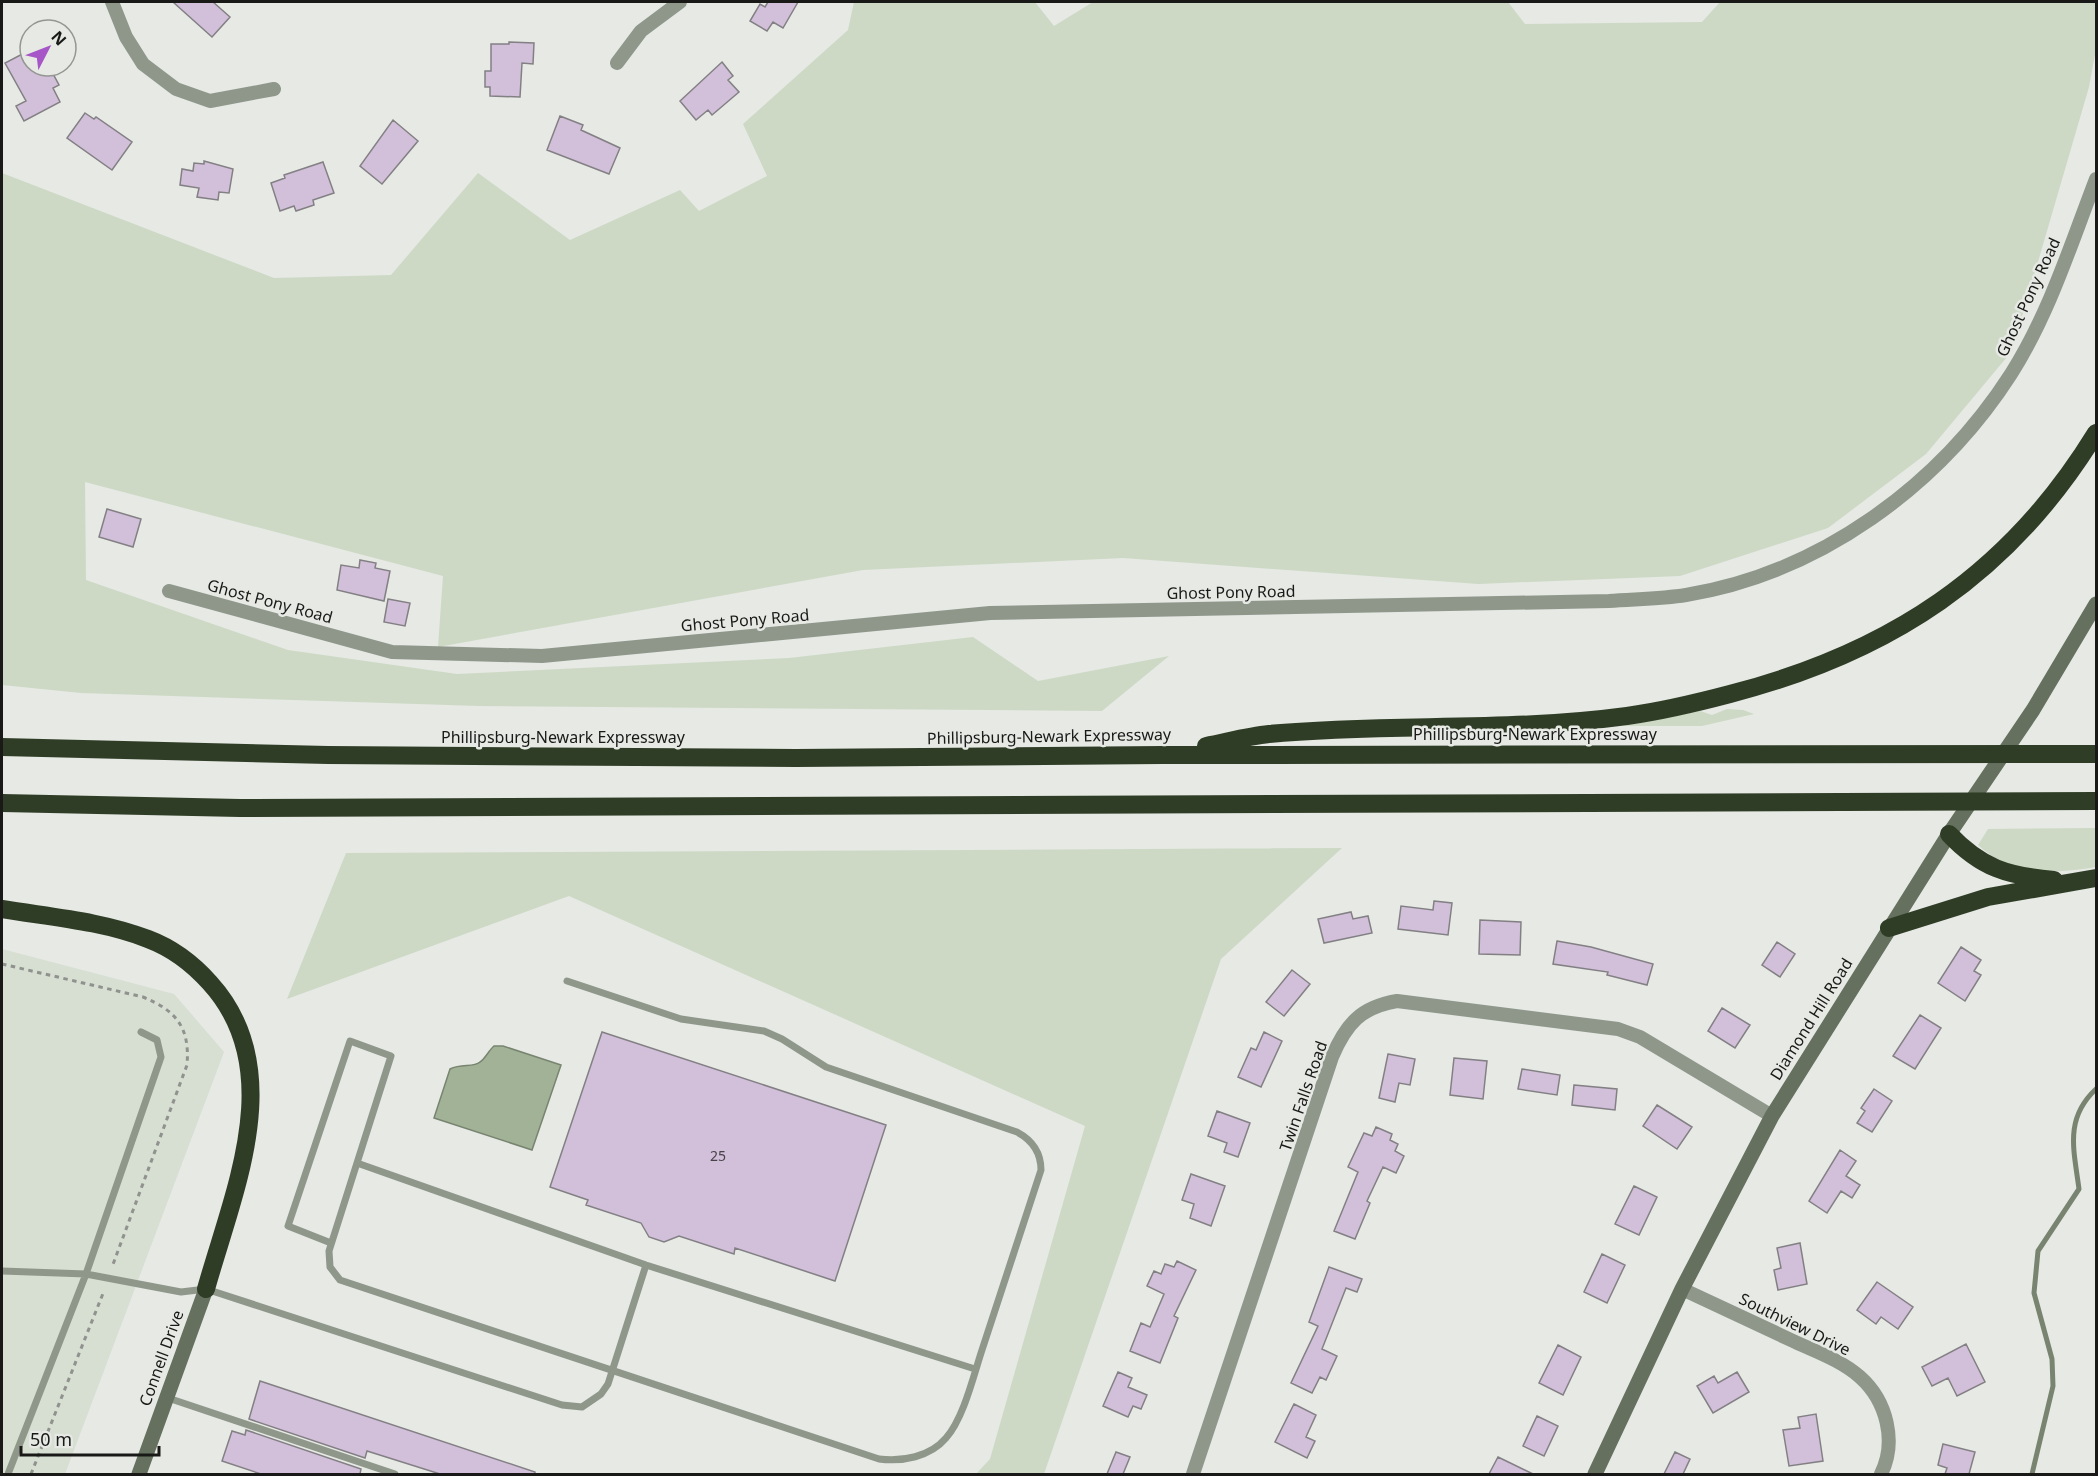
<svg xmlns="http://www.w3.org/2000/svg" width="2098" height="1476" font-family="'Noto Sans',sans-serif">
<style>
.built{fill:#d7ded2}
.green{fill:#cdd9c5}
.water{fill:#a1b296;stroke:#788470;stroke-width:1.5}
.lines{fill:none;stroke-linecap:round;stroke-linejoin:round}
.stream{stroke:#788470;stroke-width:5}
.building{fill:#d2bfda;stroke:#838084;stroke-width:1.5}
.path{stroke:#90928e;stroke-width:3;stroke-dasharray:4.5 4.5;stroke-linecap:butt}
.lane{stroke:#8f978b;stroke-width:7}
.street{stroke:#8f978b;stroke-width:14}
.secondary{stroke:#65705e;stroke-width:15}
.highway{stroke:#303d26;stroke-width:18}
.labels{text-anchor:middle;stroke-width:5;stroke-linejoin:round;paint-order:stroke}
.number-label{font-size:14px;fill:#474348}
.street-label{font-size:16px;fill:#191a18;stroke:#e6e9e4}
</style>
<rect width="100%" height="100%" fill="#e6e9e4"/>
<!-- built -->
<path class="built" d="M2,949l172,45 50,58 -159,422h-63z"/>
<!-- green -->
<path class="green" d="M854,2h181l19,24 39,-24h415l17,22 177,-2 18,-20h376v47l-7,38 -77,264 -86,103 -98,74 -148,48 -202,8 -355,-26 -260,12 -425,77 5,-71 -358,-94 1,98 202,70 169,24 332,-16 184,-21 65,44 131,-25 -67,55 -623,-5 -398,-13 -79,-8v-512l272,105 117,-3 87,-102 92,67 110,-50 19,21 68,-35 -24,-52 105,-94z
M1727,709l16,1 11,4 -52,12h-78l76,-15 12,4z
M2096,828v39c-41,7 -85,9 -118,-22l10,-16z
M1342,848l-121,111 -177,515h-68l14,-15 95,-333 -516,-230 -282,103 59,-146z"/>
<!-- water -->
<path class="water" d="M494,1046h9l58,19 -29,85 -98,-32 16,-49c12,-6 23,-1 30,-7 5,-3 9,-12 14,-16z"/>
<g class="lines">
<!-- stream -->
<path class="stream" d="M2032,1474l21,-88 -1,-27 -18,-66 4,-42 41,-62c-5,-39 -15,-70 17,-100"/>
</g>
<!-- building -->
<path class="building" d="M173,2h40l17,15 -18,20z
M768,2h30l-15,26 -10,-6 -6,9 -17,-10 10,-17 5,3z
M509,42l25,1 -1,21 -11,-1 -2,34 -30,-1v-9h-5v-16h6v-27h18z
M30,50v16h15l4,7 3,-1 7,13 -6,3 7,14 -36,19 -8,-15 10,-5 -21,-38z
M722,62l11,14 -5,4 11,12 -27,23 -4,-5 -12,10 -16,-19z
M85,113l9,6 2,-2 36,25 -20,28 -45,-32z
M560,116l23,9 -2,5 39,18 -11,26 -62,-24z
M393,120l25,21 -36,43 -22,-18z
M204,161l29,8 -4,24 -10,-1 -1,8 -21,-3 2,-9 -19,-3 2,-16 11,2 1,-8 10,1z
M323,162l11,31 -21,7 1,5 -18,6 -2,-5 -14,5 -9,-28 14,-5 -1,-3z
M107,509l34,10 -8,28 -34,-10z
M360,560l16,3 -1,5 15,3 -6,30 -47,-11 4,-25 18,3z
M388,599l22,4 -5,23 -21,-4z
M1434,901l18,2 -4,32 -50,-6 3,-23 32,4z
M1351,912l2,7 15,-3 4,17 -48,10 -6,-24z
M1480,920l41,2 -1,33 -41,-1z
M1557,941l34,6 62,17 -6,21 -40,-10 1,-3 -55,-8z
M1777,942l18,12 -15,23 -18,-12z
M1961,947l20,13 -7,11 7,4 -16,26 -27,-18z
M1292,970l18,14 -26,32 -18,-14z
M1722,1008l28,17 -15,23 -27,-17z
M1920,1015l21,13 -26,41 -22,-13z
M602,1032l284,93 -51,156 -100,-33 -1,6 -55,-18 -15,6 -15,-5 -8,-14 -55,-18 2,-5 -38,-13z
M1264,1032l18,9 -21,46 -23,-10 13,-29 5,2z
M1388,1054l27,5 -5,26 -11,-2 -4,19 -16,-4z
M1454,1058l33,3 -4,38 -33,-4z
M1522,1069l38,6 -3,20 -39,-6z
M1574,1085l43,4 -2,21 -43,-5z
M1874,1089l18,12 -20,31 -15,-9 8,-12 -4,-3z
M1657,1105l35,22 -15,22 -34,-23z
M1217,1111l33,12 -12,34 -14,-5 3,-9 -19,-7z
M1376,1127l16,7 -2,6 8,4 -3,7 9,5 -8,17 -13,-6 -16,34 3,2 -15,36 -21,-8 24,-59 -10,-5 16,-34 8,3z
M1840,1150l16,11 -10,15 14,9 -8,13 -11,-7 -14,22 -18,-12z
M1191,1174l34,12 -14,40 -21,-8 4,-14 -12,-4z
M1634,1186l23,11 -18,38 -24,-11z
M1800,1243l7,41 -29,6 -4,-20 7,-2 -4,-20z
M1602,1254l23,11 -18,38 -23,-11z
M1177,1261l19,9 -22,46 4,2 -18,45 -30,-12 11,-28 9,4 14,-33 -17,-8 7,-15 7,3 4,-10 9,3z
M1329,1267l33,12 -5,13 -11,-4 -24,61 15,7 -11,24 -6,-3 -8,16 -21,-10 27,-57 -9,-4z
M1877,1282l36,25 -15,22 -17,-12 -5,7 -19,-14z
M1966,1344l19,38 -28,14 -9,-18 -16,8 -10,-19z
M1558,1345l23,12 -18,38 -24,-12z
M1118,1372l14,6 -4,9 19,8 -6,14 -8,-3 -5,11 -25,-11z
M1737,1372l12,20 -36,21 -16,-27 17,-10 4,7z
M260,1381l275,91v2h-95l-73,-23 -2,7 -116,-39z
M1294,1404l22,11 -10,22 9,4 -8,17 -32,-16z
M1816,1414l7,47 -34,5 -6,-36 17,-2 -2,-11z
M1537,1416l21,10 -14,30 -21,-10z
M246,1430l115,39 -1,5h-99l-39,-13 10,-30 13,4z
M1943,1444l32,8 -6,22h-24l2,-6 -9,-3z
M1116,1452l14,5 -7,17h-16z
M1675,1452l15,7 -7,15h-19z
M1498,1457l35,17h-44z"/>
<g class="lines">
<!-- path -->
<path class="path" d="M2,964l141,33c34,14 47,31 44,68l-75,202
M31,1474l73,-183"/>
<!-- lane -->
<path class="lane" d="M357,1163l289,102 329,104
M331,1243l-43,-17 62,-185 41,15 -62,195 1,16 10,13 539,179c23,3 51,-2 67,-21 17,-19 27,-60 35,-85 20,-61 40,-122 60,-183 0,-18 -9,-30 -24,-38l-191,-65 -44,-28 -18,-8 -83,-12 -114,-38
M2,1271l84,3 95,18 25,-3 356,116 20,2 19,-13 7,-10 38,-119
M165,1397l230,77
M8,1474l78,-200 75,-217 -4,-17 -16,-8"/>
<!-- street -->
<path class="street" d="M112,2l14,35 17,27 33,25 34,12 64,-12
M617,63l24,-32 39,-29
M169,591l223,61 150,4 448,-43 619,-12c26,-2 52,-2 77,-6 134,-22 253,-109 325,-221 38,-60 60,-130 85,-195
M1682,1289c37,17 73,34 109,51 23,11 50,20 69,37 27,24 37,65 21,97
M1193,1474l139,-417c14,-33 29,-50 65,-56l221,28 22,8 132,79"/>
<!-- secondary -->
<path class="secondary" d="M139,1474l67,-185
M1595,1474l87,-185 90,-173 177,-282 84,-124 63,-106"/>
<!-- highway -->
<path class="highway" d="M1206,746c21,-4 42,-10 63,-12 119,-11 240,-2 358,-18 35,-5 69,-13 103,-22 159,-41 279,-119 366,-261
M2,747l326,8 468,3 366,-3 934,-1
M2,803l238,5 1856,-7
M1949,834c32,34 59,42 105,46
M2,909c48,8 100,12 146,30 24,9 46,26 62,44 79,87 23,209 -4,306
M1889,928l99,-31 108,-19"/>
</g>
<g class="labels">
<!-- number labels -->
<g class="number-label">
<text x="718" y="1161">25</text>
</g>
<!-- street labels -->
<g class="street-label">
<text transform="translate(2028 297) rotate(-65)" y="6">Ghost Pony Road</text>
<text transform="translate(1231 592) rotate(-1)" y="6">Ghost Pony Road</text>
<text transform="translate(270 601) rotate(15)" y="6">Ghost Pony Road</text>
<text transform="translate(745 620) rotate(-5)" y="6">Ghost Pony Road</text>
<text x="1535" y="740">Phillipsburg-Newark Expressway</text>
<text transform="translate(1049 736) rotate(-1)" y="6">Phillipsburg-Newark Expressway</text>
<text x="563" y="743">Phillipsburg-Newark Expressway</text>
<text transform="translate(1811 1019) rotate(-58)" y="6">Diamond Hill Road</text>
<text transform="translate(1303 1096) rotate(-71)" y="6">Twin Falls Road</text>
<text transform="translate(1795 1324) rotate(26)" y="6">Southview Drive</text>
<text transform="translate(161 1358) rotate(-70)" y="6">Connell Drive</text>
</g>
</g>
<!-- border -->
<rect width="2098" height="1476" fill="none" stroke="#191a18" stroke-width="6"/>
<!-- north arrow -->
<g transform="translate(48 48) rotate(48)"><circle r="28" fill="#e6e9e4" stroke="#949692" stroke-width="1.5"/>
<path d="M0-4.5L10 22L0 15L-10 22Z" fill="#a756c7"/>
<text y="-9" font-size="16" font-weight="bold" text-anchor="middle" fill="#191a18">N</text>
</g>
<!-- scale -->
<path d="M21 1446v9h138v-9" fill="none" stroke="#191a18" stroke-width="3"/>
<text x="30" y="1446" font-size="18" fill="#191a18" stroke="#e6e9e4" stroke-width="4.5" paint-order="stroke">50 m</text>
</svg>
